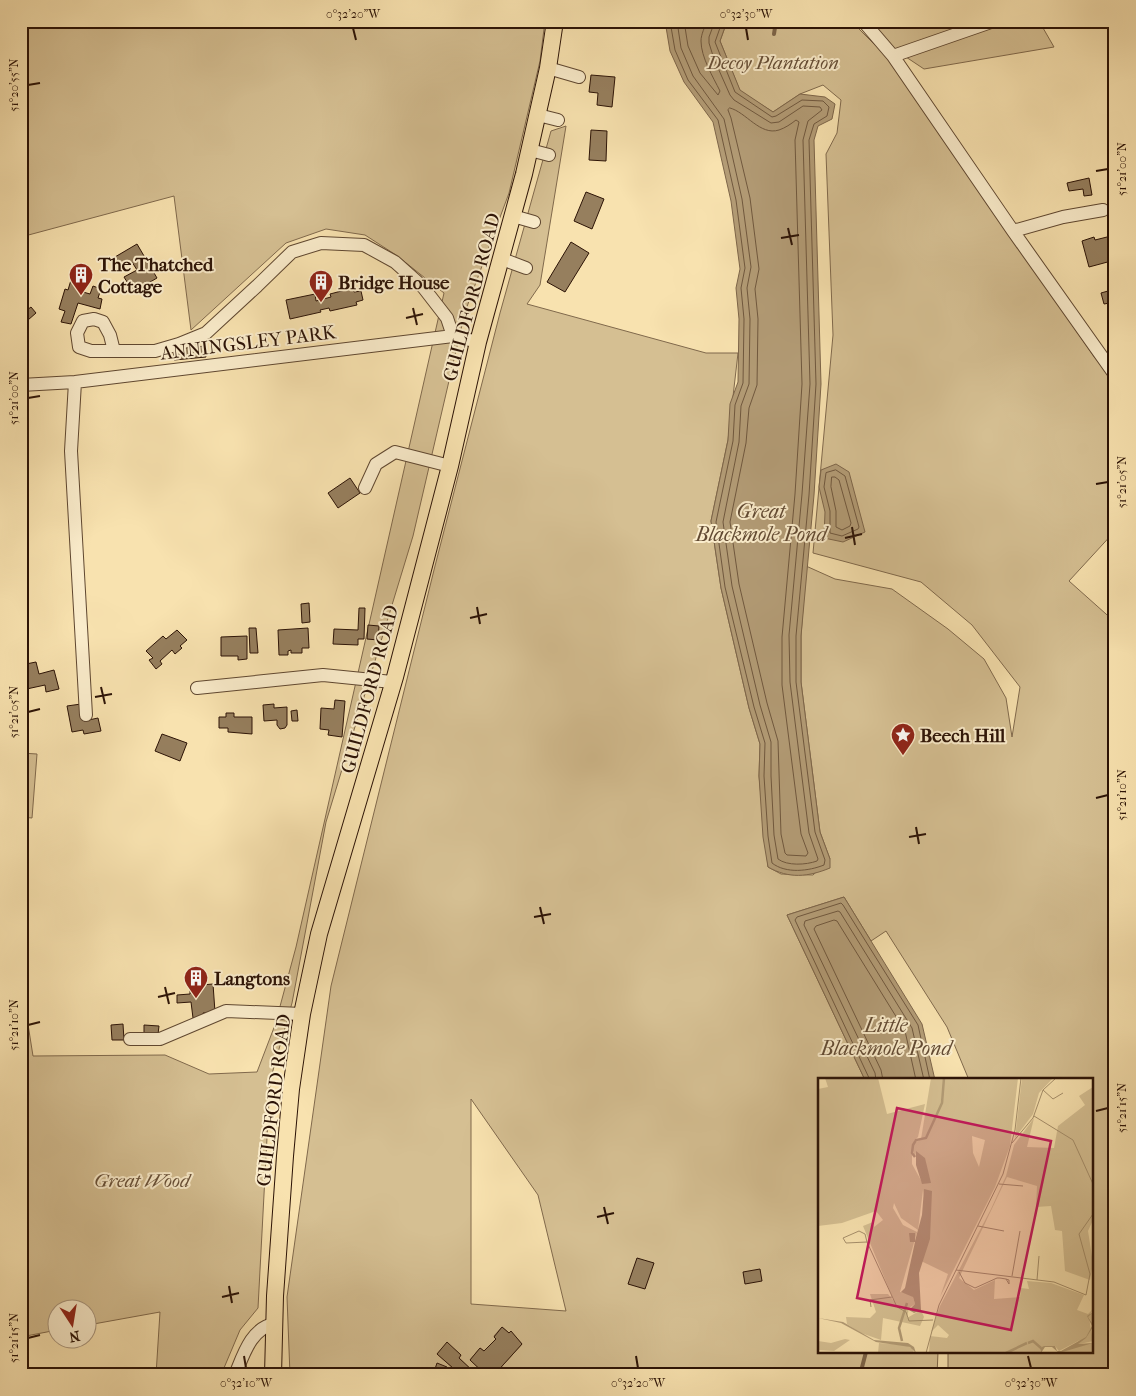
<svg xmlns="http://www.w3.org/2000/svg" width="1136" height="1396" font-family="'IM FELL French Canon',serif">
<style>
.green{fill:#d5bf92;stroke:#80694c;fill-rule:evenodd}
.water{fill:#b39c76;stroke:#7d6549}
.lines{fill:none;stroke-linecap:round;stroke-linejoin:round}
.shore{stroke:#70583e;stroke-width:1}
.stream{stroke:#7d6549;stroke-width:4}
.building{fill:#967f5e;stroke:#2c1306}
.minor-casing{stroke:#5f4730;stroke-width:14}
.major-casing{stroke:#2c1306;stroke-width:18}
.minor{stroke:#faeccb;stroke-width:12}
.major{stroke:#f8e2af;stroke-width:16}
.ticks{fill:none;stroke:#2c1306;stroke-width:2}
.labels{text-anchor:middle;stroke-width:4;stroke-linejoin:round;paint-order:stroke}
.park-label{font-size:19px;font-style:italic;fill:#674f37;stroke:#faeccb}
.poi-label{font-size:19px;font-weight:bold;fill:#2c1306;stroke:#faeccb;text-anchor:start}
.street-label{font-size:19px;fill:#2c1306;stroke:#faeccb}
.water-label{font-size:20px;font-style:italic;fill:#624a33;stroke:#faeccb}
.inset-river{fill:none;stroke:#b39c76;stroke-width:2.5}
.inset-road{fill:none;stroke:#a68f6b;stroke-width:1}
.view{fill:#c2185b;fill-opacity:0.15;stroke:#c2185b;stroke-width:2.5}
.inset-edge{fill:none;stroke:#2c1306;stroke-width:2.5}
.neatline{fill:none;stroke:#2c1306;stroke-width:2}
.ticks-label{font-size:12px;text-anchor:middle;fill:#2c1306}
</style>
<rect width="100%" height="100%" fill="#f8e2af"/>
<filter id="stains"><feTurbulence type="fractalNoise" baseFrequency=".004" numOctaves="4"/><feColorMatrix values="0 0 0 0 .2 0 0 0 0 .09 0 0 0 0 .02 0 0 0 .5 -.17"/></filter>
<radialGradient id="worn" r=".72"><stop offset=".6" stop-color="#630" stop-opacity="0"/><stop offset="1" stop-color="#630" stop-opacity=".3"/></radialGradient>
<!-- green -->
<path class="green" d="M21,21h524l-5,40 -31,132 -44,119 -52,224 -87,286 -34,181 -22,78 -12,227 -18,22 -19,45h-65l4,-63 -72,13v-17h-30l-1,22 -36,7v-357l12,76 132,-1 44,19 48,-2 18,-47 21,-78 148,-654 -48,-38 -31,-20 -39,-6 -40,14 -95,87 -17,-134 -153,41z
M731,21h120l35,35 209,302 20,22v151l-46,50 46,41v753h-167v-23h144v-272h-123l-22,-53 -61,-96 -15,10 -27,-44 -57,18 78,165h-45v272h118l-1,23h-443l28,-31 -11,-12 -2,1 -7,-6 -8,9 2,3 -12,12 -4,-3 -10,12 16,15h-12l1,-2 -16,-15 2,-3 -14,-12 -10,11 24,21h-171l-3,-78 44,-311 104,-420 65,-253 51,-182 15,-5 -26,159 -13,19 179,49h32l-10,87 -17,81 10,67 28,120 11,36 -1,32 9,91 13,7 32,1 17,-16 -10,-27 -19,-150v-46l5,-70 29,13 57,10 56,40 36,30 22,39 6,39 8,-50 -48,-62 -51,-43 -108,-29 20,-218 -7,-181 11,-21 4,-33 -18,-15 -23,9 -27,18 -33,-21 -20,-50 5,-14zM471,1099l67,96 28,116 -95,-7z
M852,21h187l15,26 -130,22z
M21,753l16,1 -5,64 -11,-1z"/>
<!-- water -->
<path class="water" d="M665,21h66l-6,6 -5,14 20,49 33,22 27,-18 25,3 10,7 -3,15 -14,7 -4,14 7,244 -7,111 -13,141v46l19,150 10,27v9c-22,9 -41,11 -62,-1l-5,-30 -4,-61 1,-32 -11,-36 -28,-120 -10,-67 17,-81 2,-36 8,-22 1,-63 -3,-31 4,-19 -9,-68 -18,-79 -29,-40 -14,-31z
M836,464l13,8 16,60 -22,10 -19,-4 1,-26 -6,-25 2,-17z
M844,897l78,127 13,56h-70l-78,-165z"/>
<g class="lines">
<!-- shore -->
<path class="shore" d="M670,21l5,29 13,30 30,40 18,80 9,68 -4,20 3,31 -1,64 -8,22 -2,36 -17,81 9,65 29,120 11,36 -1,33 4,60 4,27c14,11 37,8 52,2l1,-5 -10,-28 -19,-150v-46l13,-141 7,-111 -7,-244 5,-16 13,-8 2,-9 -6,-6 -21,-1 -26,16 -4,1 -37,-25 -20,-50 6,-17 3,-4
M677,21l4,27 12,28 31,43 18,80 9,68 -4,21 3,31 -1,65 -8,22 -2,36 -16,80 9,64 28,119 11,37v34l3,59 4,24c9,7 28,6 39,2l1,-2 -9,-26 -19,-151 -1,-47 13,-141 8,-110 -7,-244 5,-19 14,-11 -2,-3 -17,-1 -24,16 -8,1 -37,-23 -4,-5 -16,-36 -5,-16v-6l6,-16
M684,21l4,25 12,27 18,22 2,-4c-7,-14 -19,-34 -19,-50 0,-7 4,-14 6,-20
M730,108c16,4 30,28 49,22 6,-2 12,-6 17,-10l3,2 -4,18 7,244 -7,110 -13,143v48l19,149 7,19 -2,3 -19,-1 -2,-2 -4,-19 -3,-93 -11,-38 -28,-119 -9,-62 16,-79 3,-35 8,-23 1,-66 -3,-30 4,-20 -9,-71 -19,-80 -3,-8z
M836,470l9,6 14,51 -1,2 -16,7 -12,-3v-22l-6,-24 2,-14z
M832,477h3l4,3 12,43 -1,3 -8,4 -6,-3v-16l-5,-24z
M870,1080l-75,-160 2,-3 44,-14 2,2 75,120 12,55
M876,1080l-1,-7 -71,-148 1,-4 33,-10 2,1 72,116 12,52
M883,1080l-2,-10 -67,-141 2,-3 18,-6 3,1 68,110 11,49"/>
<!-- stream -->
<path class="stream" d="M774,34l2,-13
M860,1375l6,-23"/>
</g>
<!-- building -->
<path class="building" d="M591,75l24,2 -3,30 -15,-2 1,-12 -9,-1z
M591,130l16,1 -1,30 -17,-1z
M1089,178l3,17 -8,1 -1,-7 -14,2 -2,-8z
M586,192l18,7 -12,30 -18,-8z
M1115,235v25l-26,7 -7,-26 12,-4 1,3z
M571,242l18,11 -24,39 -18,-10z
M137,244l20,34 -24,14 -9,-15 13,-7 -5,-8 -10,6 -7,-11z
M74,270l14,4 -5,18 7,2 3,-8 8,3 -3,9 4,1 -2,10 -22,-6 -7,21 -10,-2 4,-11 -6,-2 6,-20 3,1z
M353,288l1,4 7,-1 2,9 -7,2 1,3 -27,6 -1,-3 -9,2 1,2 -31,7 -4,-19 29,-6 1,7 15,-4 -1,-3z
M1115,289v13l-11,2 -3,-11z
M31,307l5,6 -8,7 -5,-7z
M205,346l1,11 -32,3 -1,-11z
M350,478l10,15 -22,15 -10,-15z
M309,603l1,19 -8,1 -1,-19z
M359,608h6l-1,31h-6v6l-25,-1 1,-15 24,1z
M368,625l11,1 -1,14 -11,-1z
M249,628h7l2,25h-8z
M308,628l1,20h-7v5h-11v-3l-3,1v4h-9l-1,-25z
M177,630l10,10 -7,6 2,2 -7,6 -3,-4 -12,11 2,3 -6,5 -7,-9 4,-2 -7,-7 17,-15 3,3z
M247,636v23l-9,1v-4h-17v-19z
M36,662l3,12 15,-4 5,19 -13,3 -1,-7 -23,5 -1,-25z
M335,700l10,1 -3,36 -14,-2 1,-5 -9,-1 1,-21 13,1z
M81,704l3,17 14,-3 3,13 -17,3 -1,-4 -11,2 -5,-26z
M274,704v4l13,-1v18l-2,3 -5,1 -3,-4v-5l-13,1 -1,-16z
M297,710l1,11h-6l-1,-10z
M226,713h8v4h18v17l-24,-2v-4h-9v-11h7z
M162,734l25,9 -7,18 -25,-10z
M213,984l2,28 -12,1 1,5h-11l-2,-16 -14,1v-8l13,-1v-8z
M123,1024l1,16h-12l-1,-15z
M144,1025l15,1 -1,8h-14z
M637,1258l17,5 -9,26 -17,-5z
M760,1269l2,12 -17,3 -2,-12z
M502,1327l7,6 2,-2 11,13 -28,31h-8l-16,-15 10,-12 4,3 12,-12 -2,-2z
M447,1342l14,13 -2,3 16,15 -1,2h-13l-24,-21z
M437,1363l10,4 -3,8h-11z"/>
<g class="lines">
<defs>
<path id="minor" d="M863,21l30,35 120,175 102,144
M893,56l101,-35
M548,68l31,9
M538,115l20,5
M530,150l19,5
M513,216l21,6
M1013,231l50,-14 40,-7
M502,259l24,9
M114,351l-4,-16 -7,-13 -9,-3 -11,2 -6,12 2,14 12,4h64l24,-7 27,-11 51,-47 35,-34 29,-9 43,2 31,17 28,25 24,31 6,18
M75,382l-4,69 15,264
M21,385l54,-3 378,-46 25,6
M365,488l11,-24 19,-12 55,14
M197,688l126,-13 69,7
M130,1039h30l66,-28 76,3
M235,1375c8,-19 16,-47 39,-51"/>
<path id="major" d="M273,1375l2,-79 10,-140 6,-67 11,-75 17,-80 76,-257 55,-211 28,-124 46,-168 24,-106 7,-47"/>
</defs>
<!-- minor casing -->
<use href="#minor" class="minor-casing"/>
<!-- major casing -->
<use href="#major" class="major-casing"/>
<!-- minor -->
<use href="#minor" class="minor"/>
<!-- major -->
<use href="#major" class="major"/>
</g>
<!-- ticks -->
<path class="ticks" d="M353,28l3,12M746,28l2,12M28,85l12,-2M1096,171l12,-2M788,228l4,17M781,238l18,-3M413,308l4,17M406,318l17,-4M28,398l12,-2M1096,484l12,-2M852,527l3,18M845,538l17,-4M477,607l3,17M470,618l17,-4M101,687l4,17M95,697l17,-3M28,712l12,-3M1096,798l12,-3M916,827l3,17M909,837l17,-3M540,907l4,17M534,917l17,-3M165,987l4,17M158,997l17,-4M28,1025l12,-3M1096,1111l12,-3M604,1207l4,17M597,1217l17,-4M229,1286l3,17M222,1297l17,-4M28,1338l12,-3M244,1356l2,12M636,1356l2,12M1028,1356l3,12"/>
<!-- icons -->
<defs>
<symbol id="building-pin" viewBox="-11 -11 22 30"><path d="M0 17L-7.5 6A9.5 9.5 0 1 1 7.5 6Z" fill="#8f2418" stroke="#faeccb"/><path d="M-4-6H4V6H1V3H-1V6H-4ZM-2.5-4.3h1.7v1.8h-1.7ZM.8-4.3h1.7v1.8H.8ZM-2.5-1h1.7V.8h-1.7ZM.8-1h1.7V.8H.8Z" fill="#fff"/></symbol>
<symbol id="sight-pin" viewBox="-11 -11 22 30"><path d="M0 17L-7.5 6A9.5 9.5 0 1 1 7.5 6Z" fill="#8f2418" stroke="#faeccb"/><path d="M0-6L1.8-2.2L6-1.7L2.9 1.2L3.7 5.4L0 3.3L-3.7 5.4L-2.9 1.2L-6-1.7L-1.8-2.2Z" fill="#fff"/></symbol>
</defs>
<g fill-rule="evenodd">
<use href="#building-pin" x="67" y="261" width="28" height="38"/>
<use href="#building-pin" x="307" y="268" width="28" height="38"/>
<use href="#sight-pin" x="889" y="721" width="28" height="38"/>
<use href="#building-pin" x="182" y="964" width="28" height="38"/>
</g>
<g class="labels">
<!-- park labels -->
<g class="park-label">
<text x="773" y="69">Decoy Plantation</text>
<text x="142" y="1187">Great Wood</text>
</g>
<!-- poi labels -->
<g class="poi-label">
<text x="98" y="271">The Thatched<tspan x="98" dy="22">Cottage</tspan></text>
<text x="338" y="289">Bridge House</text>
<text x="920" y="742">Beech Hill</text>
<text x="214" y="985">Langtons</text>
</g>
<!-- street labels -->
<g class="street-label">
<text transform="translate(471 297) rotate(-75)" y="7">GUILDFORD ROAD</text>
<text transform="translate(248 342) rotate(-7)" y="7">ANNINGSLEY PARK</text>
<text transform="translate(369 689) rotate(-75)" y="7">GUILDFORD ROAD</text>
<text transform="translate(273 1100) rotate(-83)" y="7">GUILDFORD ROAD</text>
</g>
<!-- water labels -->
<g class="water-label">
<text x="761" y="518">Great<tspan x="761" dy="23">Blackmole Pond</tspan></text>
<text x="886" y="1032">Little<tspan x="886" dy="23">Blackmole Pond</tspan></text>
</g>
</g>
<!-- overview -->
<g transform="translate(818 1078)">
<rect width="275" height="275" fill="#f8e2af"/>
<path d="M7,0h53l9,36 38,-10 -7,33 -4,4v2l7,-4 10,-61h87l-8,68 -15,41 -55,110 8,-23 -27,-13 9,-31 -7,-40 -5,40 -17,-12 -7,-15 -1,5 10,17 14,7 -17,60 10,1 3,4 2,7 -6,4 -2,10 14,-8 3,7 -4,9 -37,-8 -2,22 -20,-7 -14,-9 -1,-7 24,1 6,-6 -6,-18h18l6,7 -31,-75 10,-4 1,5 9,-7 -7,-9 -34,12 -24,3v-137l10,-2zM154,58l13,4 -6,27 -6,-14zM94,69l3,10 1,-5 7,32 -11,-20zM204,0h31l-14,15 -6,21 -18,24zM275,9v133l-5,11 5,32 -3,17 -25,-9 -3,-40 -7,-1 -4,-24 -15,1 1,-21 -30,-9 -48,101 15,12 21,-10 -1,19 26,-2 1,-9 8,1 -2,-8 24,2 33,12 -7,15 11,4 5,-5 -3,5 3,-1v11l-4,-6 4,23 -18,4 5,-5 -21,11 -4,-5h-10l-5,4 1,3h-112l1,-17 17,2 2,-3 -11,-10 -7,7 9,-26 51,-97 15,-33 8,-31 20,-27 -7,29 27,1 4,-22 27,-21 -6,-9zM27,261l5,1 -16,11 -16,-1v-9l13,2zM61,265l26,2 7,3 2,5h-36zM275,265v10h-34l17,-7z" fill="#d5bf92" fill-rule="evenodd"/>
<path d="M98,73l9,7 6,25 -9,1 -6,-19zM106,111l8,2 -2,48 -11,34 2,37 -7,3 -5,-3 6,-6 -2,-7 -12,-5 4,-4 10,-46h-5l-1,-9h6v8l7,-26zM275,234l-5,5 5,7v3l-7,11 -8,6 15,-1 -34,10 -7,-6h-7l-4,6 -1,-5 4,-2h11l2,5h4l25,-14 6,-11 -5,-10zM0,240l25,4 31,18 34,3 6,4 2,6 -6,-6 -34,-5 -35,-19z" fill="#b39c76"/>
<path class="inset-river" d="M97,79l-3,-4 1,-8 3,-5 10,-2 16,-35 2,-25M84,263l-3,-13 8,-25M210,265l5,-2 8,7M188,275l21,-10"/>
<path class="inset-road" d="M225,12l10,9 10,-6M216,38l39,24 20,44M194,65l21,-25 10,-28 13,-12M181,106l24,2M160,148l26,5M49,164l-2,-8 -6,-3 -16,7 3,5 21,-1 30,65 9,5 3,9 24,-1M138,192l98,12 32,13 4,-21 -11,-40 14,-20M141,194l6,11 10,5 22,-10h3l6,1 3,1v4l-3,-5M194,198l8,-45M219,202l2,-24M53,229l-1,-7 22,-3M108,275l13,-48 64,-131 12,-44 6,-52"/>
<path class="view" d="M79,30l154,33 -40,189 -154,-32z"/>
<rect width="275" height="275" class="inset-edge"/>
</g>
<!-- margin -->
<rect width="1136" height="1396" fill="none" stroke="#f8e2af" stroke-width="55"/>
<!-- north arrow -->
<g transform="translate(72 1324) rotate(168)"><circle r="24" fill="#faeccb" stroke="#a8957c"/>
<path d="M0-4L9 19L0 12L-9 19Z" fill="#8f2418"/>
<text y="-8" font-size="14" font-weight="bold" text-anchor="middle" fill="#2c1306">N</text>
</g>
<rect x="28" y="28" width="1080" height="1340" class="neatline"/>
<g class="ticks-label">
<text x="353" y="18">0°32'20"W</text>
<text x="746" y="18">0°32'30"W</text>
<text transform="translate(14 85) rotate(-90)" y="4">51°20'55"N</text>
<text transform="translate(1122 169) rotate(-90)" y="4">51°21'00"N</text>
<text transform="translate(14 398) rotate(-90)" y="4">51°21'00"N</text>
<text transform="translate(1122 482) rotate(-90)" y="4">51°21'05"N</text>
<text transform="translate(14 712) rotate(-90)" y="4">51°21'05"N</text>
<text transform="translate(1122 795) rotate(-90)" y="4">51°21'10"N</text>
<text transform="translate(14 1025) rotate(-90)" y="4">51°21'10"N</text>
<text transform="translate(1122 1108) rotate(-90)" y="4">51°21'15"N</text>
<text transform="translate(14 1338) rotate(-90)" y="4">51°21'15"N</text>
<text x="246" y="1387">0°32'10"W</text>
<text x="638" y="1387">0°32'20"W</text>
<text x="1031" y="1387">0°32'30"W</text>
</g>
<rect width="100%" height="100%" filter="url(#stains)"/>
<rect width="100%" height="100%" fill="url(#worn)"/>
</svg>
